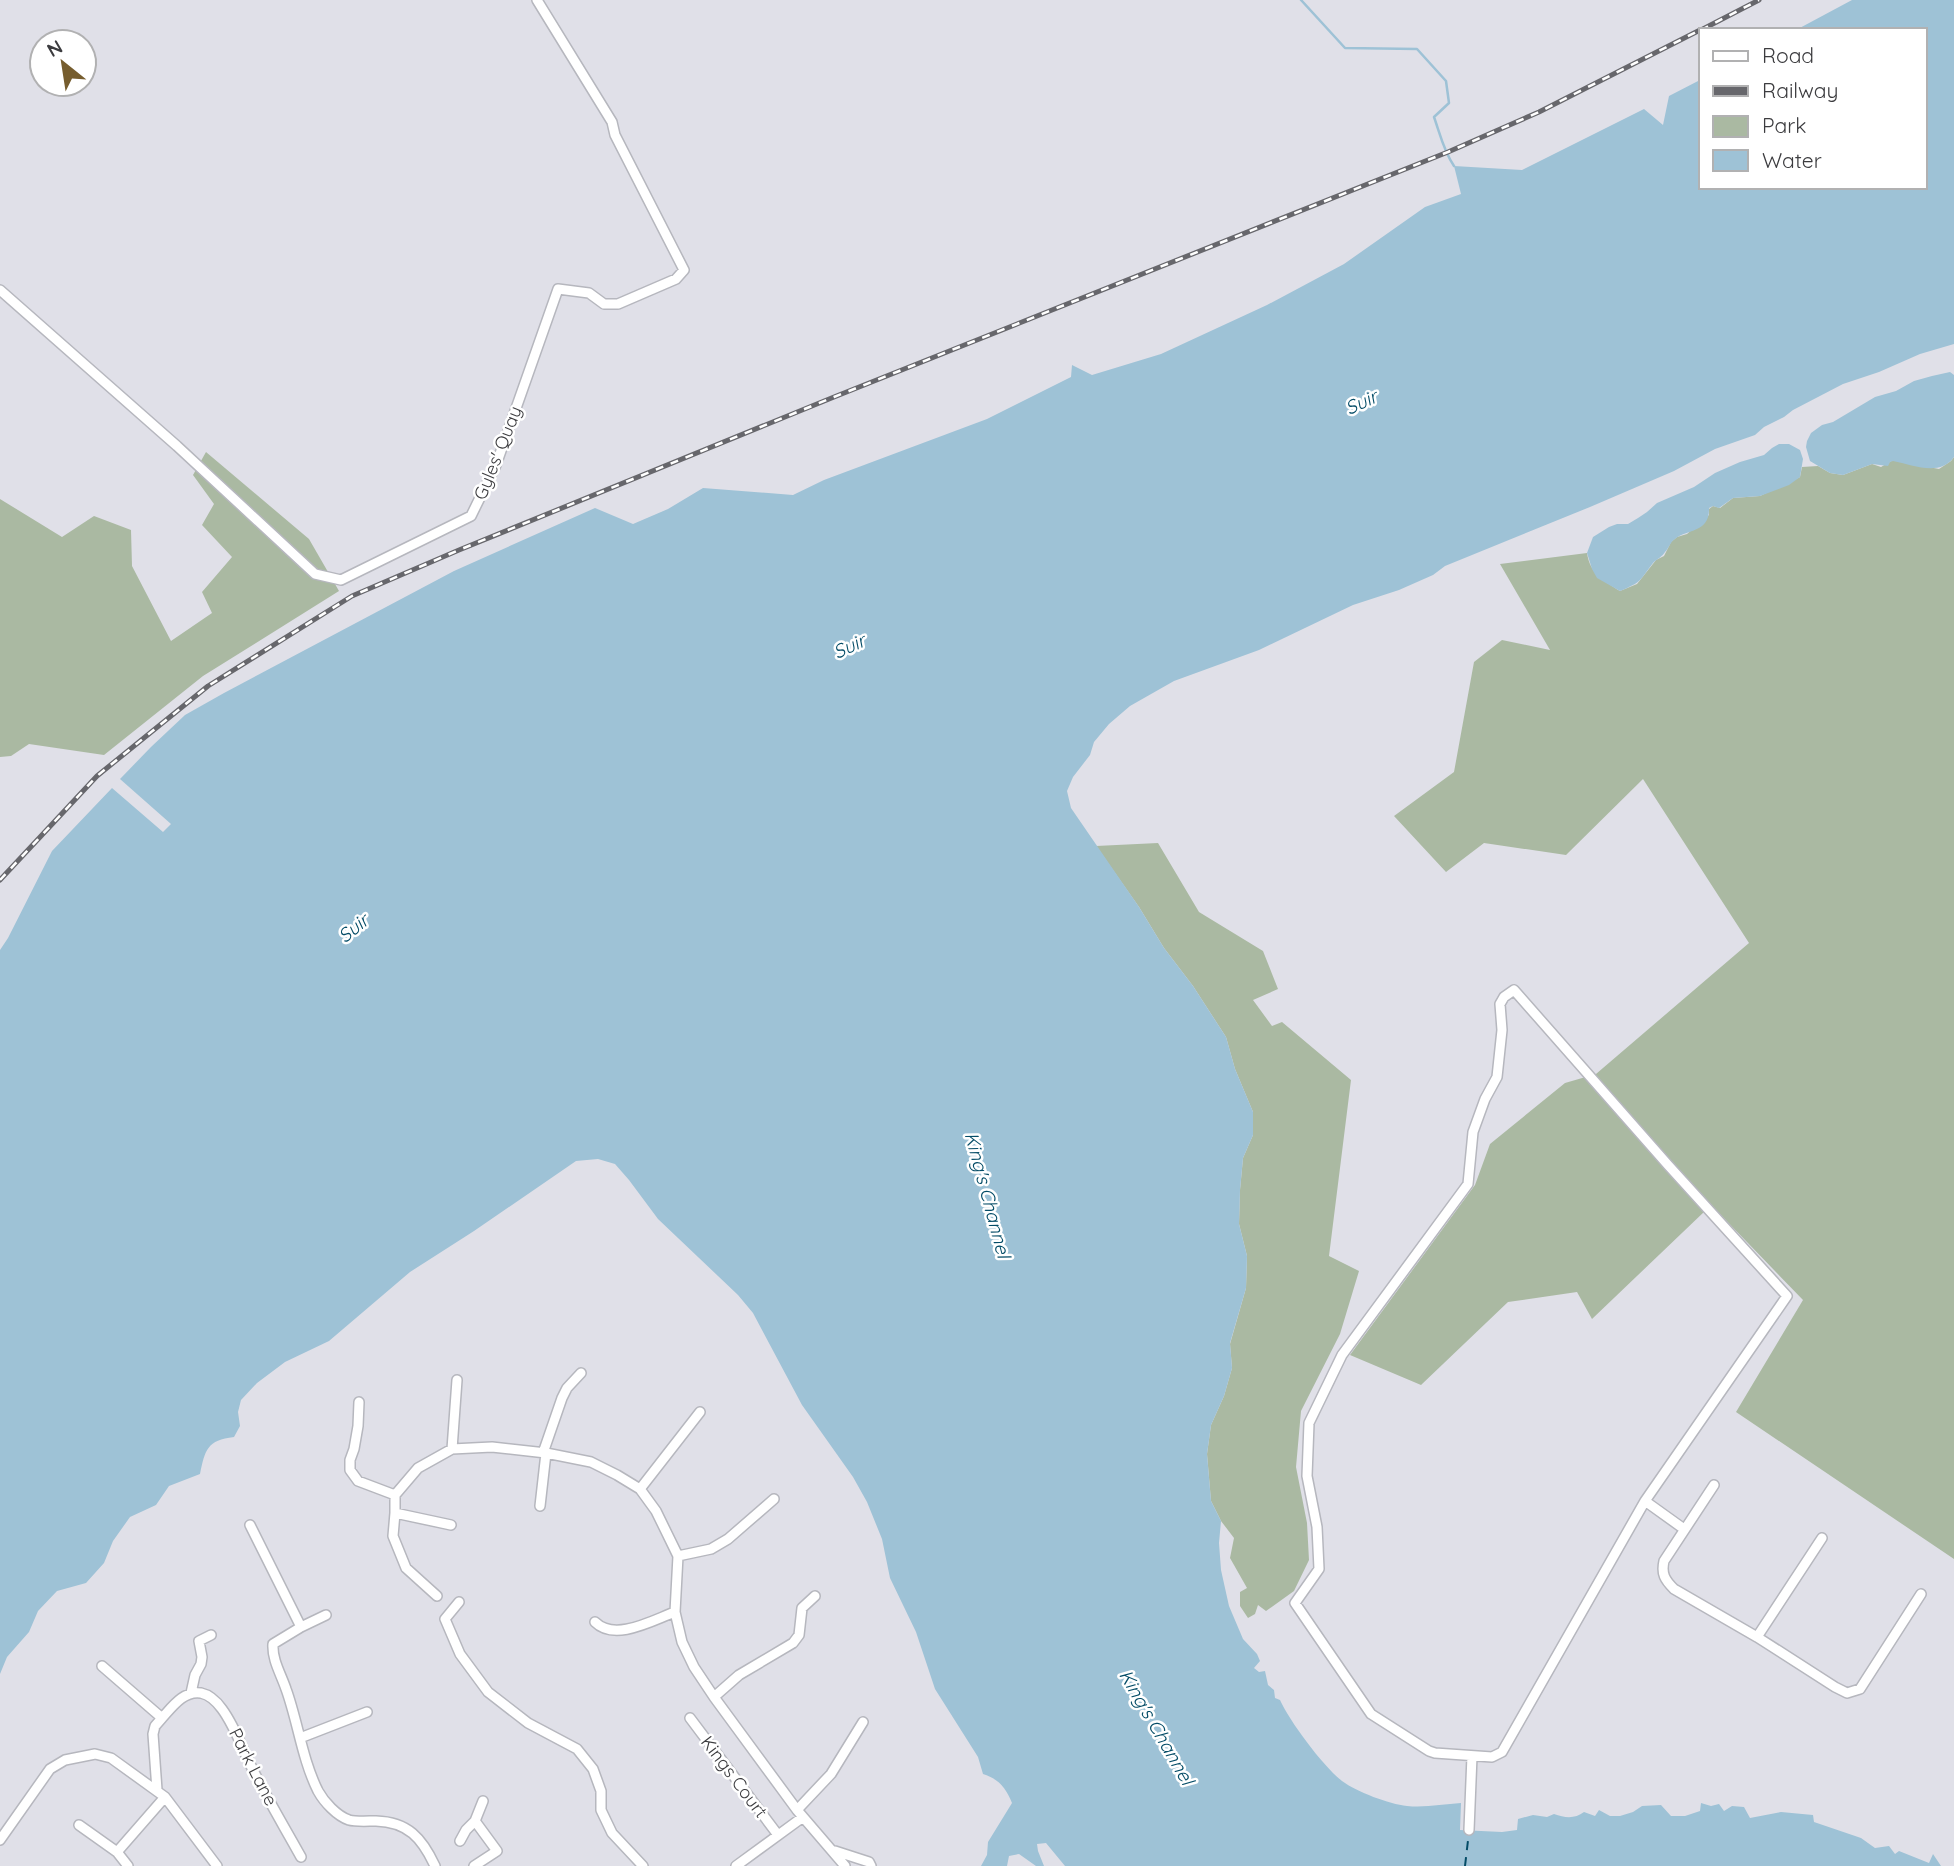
<svg xmlns="http://www.w3.org/2000/svg" width="1954" height="1866" font-family="Quicksand,sans-serif">
<style>
.green{fill:#aab9a2}
.water{fill:#9ec2d6}
.lines{fill:none;stroke-linecap:round;stroke-linejoin:round}
.stream{stroke:#9ec2d6;stroke-width:2.5}
.ferry{stroke:#044c67;stroke-width:2;stroke-dasharray:9 7;stroke-linecap:butt}
.minor-casing{stroke:#b6b7be;stroke-width:12}
.minor{stroke:#fff;stroke-width:9}
.rail-casing{stroke:#67676c;stroke-width:5}
.rail{stroke:#fff;stroke-width:2.5;stroke-dasharray:8;stroke-linecap:butt}
.labels{text-anchor:middle;stroke-width:5;stroke-linejoin:round;paint-order:stroke}
.street-label{font-size:18px;fill:#3c3c3f;stroke:#fff}
.water-label{font-size:19px;font-style:italic;fill:#044c67;stroke:#fff}
</style>
<rect width="100%" height="100%" fill="#e0e0e8"/>
<!-- green -->
<path class="green" d="M206,452l103,87 30,52 -136,85 -99,79 -75,-11 -18,12 -11,1v-258l62,38 32,-21 37,14 1,36 39,75 41,-28 -10,-21 30,-35 -30,-32 12,-21 -21,-29z
M1954,457v1102l-218,-147 67,-112 -88,-91 -10,2 -113,108 -15,-27 -69,10 -87,83 -71,-30 125,-170 15,-41 75,-61 31,-9 153,-131 -106,-164 -77,76 -82,-12 -38,29 -52,-56 60,-44 20,-110 28,-22 48,10 -50,-86 87,-11c3,21 17,28 33,38l17,-7 19,-24 8,-4 7,-14 6,-5 10,-3 22,-19v-6l4,-3 7,2 13,-10 27,-2 40,-19 2,-10 16,-1 12,7 13,2 29,-11 9,3 12,-7 46,9 12,-8z
M1158,843l41,69 64,39 15,38 -25,11 19,26 10,-4 69,58 -22,176 30,15 -19,63 -39,77 -5,56 11,56 2,37 -15,31 -28,20 -8,-6 -3,9 -7,4 -8,-12v-14l7,-4 -17,-30 4,-20 -13,-17 -10,-20 -4,-47 4,-29 13,-29 8,-28 -2,-24 16,-56 1,-32 -8,-32 1,-34 3,-32 10,-23v-23l-18,-43 -9,-32 -33,-51 -29,-38 -25,-41 -43,-61z"/>
<!-- water -->
<path class="water" d="M1852,0h102v344l-34,10 -41,18 -36,12 -50,26 -9,7 -20,10 -9,8 -40,14 -41,22 -84,36 -145,59 -12,9 -34,15 -46,15 -94,45 -85,31 -44,25 -21,18 -15,18 -4,13 -17,22 -6,14 4,17 68,99 25,41 29,38 33,51 9,32 18,43v23l-10,23 -3,32 -1,34 8,32 -1,32 -16,55 2,25 -8,28 -13,29 -4,29 4,47 10,20 -2,22 2,27 8,36 14,33 14,15 3,7 -6,7 5,4 6,-1 3,14 6,5 1,8 5,2c10,22 43,66 62,81 15,11 47,23 65,25 18,2 36,-2 54,-3l-1,27 42,2 15,-2 1,-11 15,-4 14,2 7,-3c11,4 21,5 30,-2l11,4 4,-6 11,6h10l13,-4 9,-6 19,-1 10,11h14l15,-5 1,-8 10,3 8,-2 5,7 8,-5 12,1 6,11 31,-6 32,3 1,7 47,16 14,10 14,-2 6,8 4,-3 30,12 4,-9 8,12h-876l-19,-23 -9,1 1,7 6,15h-8l-17,-12 -10,2 -2,10h-26l6,-11 1,-13 24,-39c-6,-15 -13,-24 -29,-29l-5,-17 -43,-68 -19,-57 -26,-54 -8,-39 -15,-37 -14,-25 -51,-72 -49,-92 -15,-18 -80,-76 -29,-39 -14,-16 -17,-5 -22,2 -102,70 -64,41 -81,69 -44,21 -28,21 -16,17 -3,12 2,14 -6,11c-27,3 -29,13 -34,37l-31,12 -13,19 -26,12 -17,24 -9,22 -18,20 -29,8 -19,20 -9,21 -22,25 -7,17v-724l8,-12 44,-87 60,-63 51,44 8,-8 -51,-45 31,-32 34,-32 39,-22 230,-122 141,-63 38,16 35,-15 35,-21 90,7 31,-15 163,-61 84,-42 1,-12 20,10 69,-21 106,-49 77,-41 81,-57 36,-13 -7,-28 68,4 122,-61 19,16 6,-29 31,-16v107h224v-157h-128z
M1950,372l4,3v82c-14,20 -41,8 -61,4l-3,1 -2,4 -16,-2 -29,11 -13,-2 -20,-12 -4,-14 1,-6 4,-8 11,-8 11,-3 42,-25 21,-6 18,-10 18,-5z
M1779,444h10l11,6 3,9 -3,18 -11,8 -29,11 -27,2 -14,10 -6,-2 -4,2c1,25 -22,21 -34,31 -5,3 -6,9 -10,13 -3,5 -8,7 -12,11 -14,18 -11,19 -33,28l-23,-13 -5,-9 -5,-16 6,-16 16,-10 8,-3h11l10,-6 9,-6 10,-9 37,-16 21,-14 25,-11 24,-7 8,-7z"/>
<g class="lines">
<!-- stream -->
<path class="stream" d="M1301,0l44,48 72,1 29,32 3,22 -15,14c6,17 10,35 20,49"/>
<!-- ferry -->
<path class="ferry" d="M1465,1866l4,-34"/>
<defs>
<path id="minor" d="M0,290l177,156 138,128 26,6 130,-64 25,-51 62,-176 31,4 15,11h14l58,-25 8,-9 -69,-135 -3,-13 -75,-122
M1514,990l154,175 119,131 -142,205 -143,251 -10,5 -57,-4 -6,-2 -58,-37 -76,-111 24,-34 -2,-42 -10,-51 2,-53 33,-68 126,-171 5,-52 12,-33 12,-22 5,-47 -2,-26 4,-7z
M359,1402l-1,24 -4,23 -4,11v10l8,11 37,14v18l-2,23 13,32 31,28
M452,1449l5,-69
M543,1453l19,-55 5,-10 14,-15
M1714,1485l-50,76c-3,13 1,19 10,28l83,48 78,50 12,6 13,-4 61,-95
M640,1489l60,-77
M395,1495l23,-27 34,-19 40,-2 54,6 45,9 26,13 23,14 16,22 22,45 -3,56 7,30 12,25 20,30 83,113 48,56
M1645,1501l39,28
M540,1506l6,-53
M395,1513l56,12
M250,1525l51,102 -28,17c-1,16 8,30 13,45 12,33 16,70 32,102 6,11 19,25 31,29 7,2 19,1 27,1 32,1 46,17 59,45
M678,1556l33,-7 17,-10 46,-40
M459,1602l-14,17 15,35 28,38 40,31 49,26 16,20 8,22v19l11,23 31,33
M595,1622c20,20 58,-2 80,-10
M301,1627l25,-12
M1757,1637l65,-99
M102,1666l60,52 -7,8 -2,8 4,56
M191,1693l4,-18 6,-11 1,-7 -3,-16 12,-6
M714,1697l25,-22 54,-32 6,-8 3,-27 13,-12
M162,1718c10,-11 22,-28 39,-25 9,2 16,9 21,16 14,19 21,42 32,63 14,28 31,56 47,85
M690,1718l88,117
M300,1738l67,-26
M797,1810l34,-36 32,-52
M79,1825l38,27 11,14
M1469,1830l3,-74
M0,1840l50,-71 15,-9 30,-6 16,4 54,39 52,69
M460,1841l6,-11 9,-9
M835,1851l34,11 2,4
M117,1852l48,-55
M474,1866l23,-15 -22,-30 8,-20
M736,1866l67,-49"/>
</defs>
<!-- minor casing -->
<use href="#minor" class="minor-casing"/>
<!-- minor -->
<use href="#minor" class="minor"/>
<defs>
<path id="rail" d="M1701,30l58,-30
M0,880l97,-104 111,-90 144,-90 107,-46 375,-153 614,-245 91,-40 161,-82"/>
</defs>
<!-- rail casing -->
<use href="#rail" class="rail-casing"/>
<!-- rail -->
<use href="#rail" class="rail"/>
</g>
<g class="labels">
<!-- street labels -->
<g class="street-label">
<text transform="translate(498 453) rotate(-68)" y="6">Gyles' Quay</text>
<text transform="translate(253 1767) rotate(63)" y="6">Park Lane</text>
<text transform="translate(734 1777) rotate(53)" y="6">Kings Court</text>
</g>
<!-- water labels -->
<g class="water-label">
<text transform="translate(1361 402) rotate(-25)" y="7">Suir</text>
<text transform="translate(849 646) rotate(-25)" y="7">Suir</text>
<text transform="translate(353 928) rotate(-39)" y="7">Suir</text>
<text transform="translate(988 1195) rotate(75)" y="7">King's Channel</text>
<text transform="translate(1157 1727) rotate(60)" y="7">King's Channel</text>
</g>
</g>
<!-- legend -->
<rect x="1699" y="28" width="228" height="161" fill="#ffffff" stroke="#b1b1b2" stroke-width="2"/>
<rect x="1713" y="51" width="35" height="10" fill="#ffffff" stroke="#b1b1b2" stroke-width="2"/>
<text x="1762" y="63" font-size="21" fill="#3c3c3f">Road</text>
<rect x="1713" y="86" width="35" height="10" fill="#67676c" stroke="#b1b1b2" stroke-width="2"/>
<text x="1762" y="98" font-size="21" fill="#3c3c3f">Railway</text>
<rect x="1713" y="116" width="35" height="21" fill="#aab9a2" stroke="#b1b1b2" stroke-width="2"/>
<text x="1762" y="133" font-size="21" fill="#3c3c3f">Park</text>
<rect x="1713" y="150" width="35" height="21" fill="#9ec2d6" stroke="#b1b1b2" stroke-width="2"/>
<text x="1762" y="168" font-size="21" fill="#3c3c3f">Water</text>
<!-- north arrow -->
<g transform="translate(63 63) rotate(330)"><circle r="33" fill="#ffffff" stroke="#b1b1b2" stroke-width="2"/>
<path d="M0-5L12 26L0 18L-12 26Z" fill="#765d2e"/>
<text y="-10" font-size="19" font-weight="bold" text-anchor="middle" fill="#3c3c3f">N</text>
</g>
</svg>
